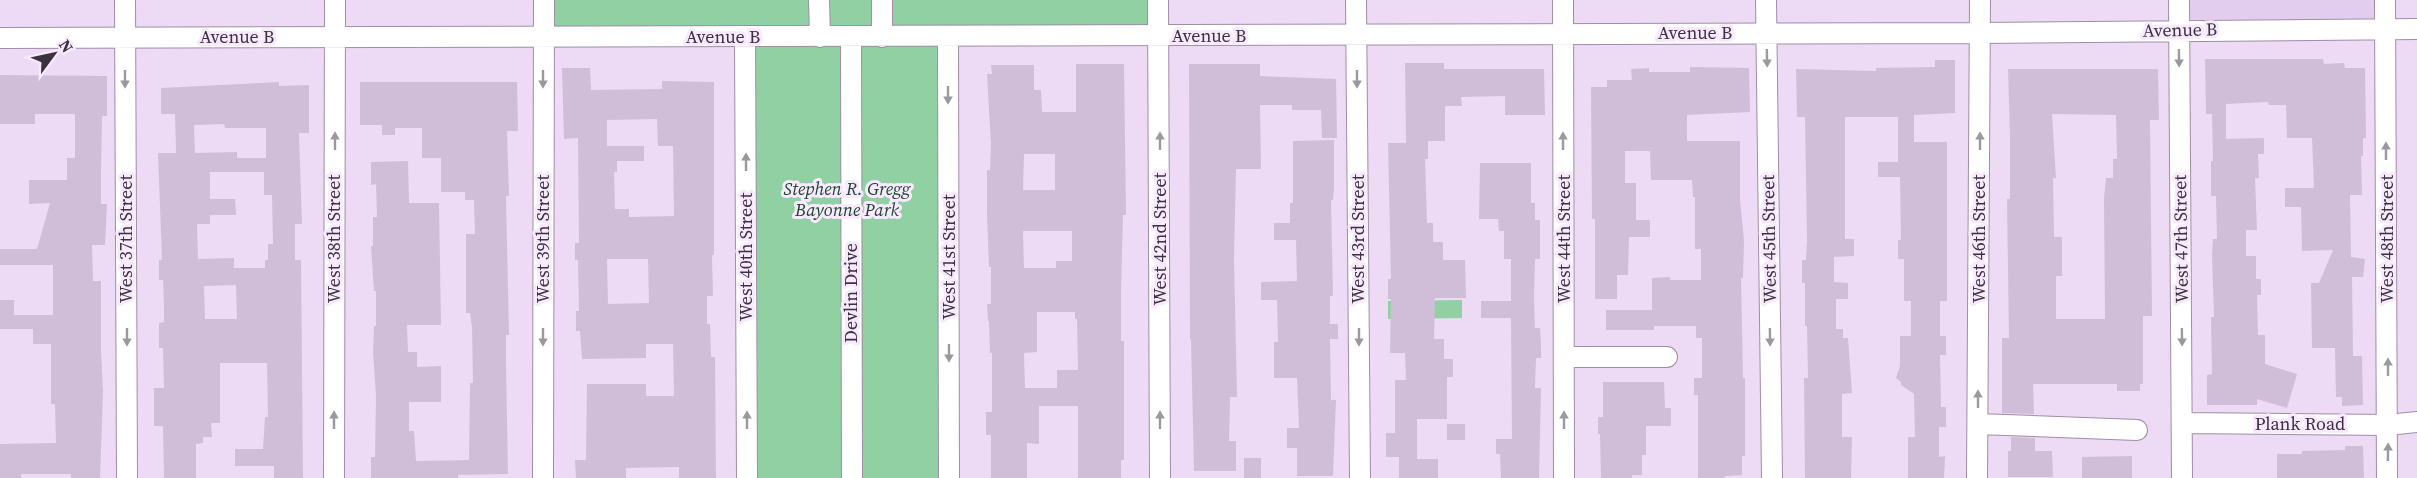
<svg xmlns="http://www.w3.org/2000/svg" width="2417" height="478" font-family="'Source Serif 4',serif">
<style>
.built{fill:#e3cdee}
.green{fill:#91d0a3}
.building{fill:#d0bed8;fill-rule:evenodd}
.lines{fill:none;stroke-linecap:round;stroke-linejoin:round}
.minor-casing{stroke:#9f8ea6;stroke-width:22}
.minor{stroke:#fff;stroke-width:20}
.oneway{fill:#9c999e}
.labels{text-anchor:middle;stroke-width:6;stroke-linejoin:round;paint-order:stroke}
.street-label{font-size:18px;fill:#3a333d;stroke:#f8e9ff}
.park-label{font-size:18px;font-style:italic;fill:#1a4a2c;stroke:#f8e9ff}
</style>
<rect width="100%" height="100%" fill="#eddaf5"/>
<!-- built -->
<path class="built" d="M2179,0h206v29l-206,1z"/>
<!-- green -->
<path class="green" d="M544,0h608v36h-203l1,442h-203l-2,-441h-201z
M1462,300v18l-74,1v-18z"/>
<!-- building -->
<path class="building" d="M2205,59h118l1,5 20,-1 1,5h20l1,70h-3v18h-2l1,39h-12l1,62 14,2 -2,18h-11l1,79h9l1,49 -21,1v-9h-6l-1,-49h-23l-1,-65h8l14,-33 -31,1 -1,-44h-16v-19h29l-2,-50h-25l-1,-33h-17l-1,-3 -42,2v35l38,-1v16h-6l1,24h-4l2,52h-11v26h10v23h5v16h-4l1,40h7v29l32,10 -10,34 -30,-9v6h-50v-30l5,-1 -1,-57h3l-2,-60 1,-18h4l-1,-43h-5v-35h2l-1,-47h-6z
M1935,60h20v53l-41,2v27h33v159h-7v35h6v19h-6l1,52h5v20h-7v30l6,-1 -1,22h-36v-41h7l-1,-43 -13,-9v-3l-5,-4 4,-12v-30h11v-35h-7v-42h-6v-19h3l-1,-63h-22v-15h20v-45h-53v122h9v17l-20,1v25l14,1v16h-12v30h7v9h5l4,55 -10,1v43h10l-1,41h-46l-1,-100h4l-1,-52h-2v-43h-3v-23h4l1,-21 -2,-122h-8l-1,-48 80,2v-3l59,-1z
M1405,63h39v6h100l1,46h-40v-19l-44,1 1,9h-17v35h-17v18h-3l2,64h6v19h10v18h22l1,38h-31l-1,41h10v20h9v18h-6v42h-30v40h21v19h-39v-21h-13v-24h9v-53h11l-1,-27h-15l1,-54h-3v-20h3l-3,-136h18z
M1076,64h48l2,151h-3l-2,76v50h3v119h-3v18h-43v-72h-39v38l-12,-1v35h-36v-43h-5v-23h6v-59h-2l-1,-32h-1l-1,-17h4v-37h-2l-2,-53v-44h3l1,-25 -4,-71h5l-1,-9h43v25h7l1,22h34zM1024,154h31v36h-32zM1023,231h49v30h-16v7h-32zM1037,312h38v7h2l1,51h-21v18h-32l-1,-35 13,-1z
M1189,64h71v12l76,3 1,59h-15l-1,-28h-29v-5h-32l1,64h-25l-2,90 3,138h-7l-1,44h7v30h-42l-3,-132h-1z
M1690,67l59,1 1,44 -63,3v26h53v59l4,40 -1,38h-2l2,100h2v78h-3v19l-17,1v2h-27v-83h-4v-17h8v-40h-6v-12h-42v4h-48v-20h46v-32l18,-1v3h31v-31h-6v-52h-2l-1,-17h-41l-1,-29h-25v32h11v37h14v17h-21l-1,38h-11v24h-22v-80h-3l-1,-132h16v-7h25l-1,-11 18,-1v4h41z
M562,68h28l1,22 71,-1v-8l52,1v173h-2l1,41h-6v28h3l1,33h4l1,121h-37v-11l-53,1v10h-50l-1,-18h11l1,-76h59v12h28l-1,-52h-27v14l-64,1 -2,-28h-4v-20h3l-1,-51h-3v-17h4l-1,-105 -14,1zM657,119l1,27h15l1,70 -45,1v-8h-14l-1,-37h3v-11h27v-15h-37v-26zM607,259h41l1,44 -41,1z
M2008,69h150l1,51h-9l2,196h-9v68h-3v7h-23v-7h-84l1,30 -32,-1v-75h7l-2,-139h3v-61zM2052,114l64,1 1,44h-4v19h-7l-2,20 1,121h-49v-43h6v-39h-8l-1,-59h3z
M0,75l107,1v40h-5l-1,57v31h6l-2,41h-13l1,36h8v69l2,43 -3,85h-29v-4h-50v4h-21v-34l56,-1 -1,-39h-4v-60h-18v-15h-33v-29h14v15h39v-50h-53v-16h37l13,-46 -21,1v-24h38v-22h8v-44h-40v10h-35z
M279,82v4l30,-1v48h-10l3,91h-7v36h6l2,218h-29v-12h-39v-17h28l2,-32h3l-1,-54h-47v60h-9l1,14h-9v6l-7,1v34h-32l-1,-52h-9v-38h10l-1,-40h-4v-25l5,-1v-17l-1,-25h-4v-20h3l-4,-107h18l-1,-39h-14v-26zM224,124l1,4h41v30h-29v-6l-42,1 -1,-28zM210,172h54v23h8l1,49h-5v16h-3v8h-31v-10l-36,1 -1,-35h13v-9h26l-1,-16h-25zM236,285l1,34h-32l-1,-33z
M360,82h157l1,49h-11l2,65h-3l3,139h-3v28l2,111 -50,1v3h-87v-21h4l1,-61 -3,-44 1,-26h2v-35h-2l-3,-45h2v-29h4l-1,-33 -5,1v-23l37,-1 1,42h30l2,122h-34l1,27h9v15l24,-1v36h-32v29h5l2,30 53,-1 1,-77h3l-1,-56 -2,-14h-4v-79h9l-1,-34h-9v-8h-24v-34h-19v-30h-27v7h-13v-10h-22z
M1334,140v49l-1,11h-2l2,96h-3v28h8v15h-8l1,61h5l-3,76h-36v-28h-10v-20h12l-2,-50h-23v-36h4l-1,-42h-16v-18l36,-1 -1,-41h-22v-17h16v-20h3v-62z
M1480,163h51v40h4v17h5v39h-5l-1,40 1,29h5l1,14v16h-5l-1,30h6l-2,90h-38l-1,-24h-4v-15h16l-1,-121h-30v-17h30v-42h-7v-28h-5l-1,-12h-19z
M1603,382h61l1,26h6v18h-25v29h-4v20h-10v3h-31l-1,-44h-2v-17h5z
M1447,424h18v16h-18z
M2011,437l24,1v13h17l1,26h-45v-26h3z
M2345,446h18l1,32h-87v-24h25v-3l43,-1z
M2132,456v22h-50v-21z
M1244,458h17v20h-17z"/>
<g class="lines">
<defs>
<path id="minor" d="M125,0l2,478
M819,0l1,37
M882,0v37
M1158,0l2,478
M1356,0l4,478
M1563,0l1,478
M1766,0l6,478
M2179,0l3,478
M2385,0l2,478
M745,37l2,441
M851,37l1,441
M948,37l1,441
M0,38l1980,-5 437,-4
M1564,357h103
M2183,423l205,2 29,-3
M1978,424l159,6
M334,478l1,-478
M543,478l1,-478
M1977,478l3,-478"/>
</defs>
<!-- minor casing -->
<use href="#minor" class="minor-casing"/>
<!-- minor -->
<use href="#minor" class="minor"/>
</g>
<!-- one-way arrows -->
<defs><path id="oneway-solid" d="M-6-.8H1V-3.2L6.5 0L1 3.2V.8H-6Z" transform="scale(1.5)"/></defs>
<g class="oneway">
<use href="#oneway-solid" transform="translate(1767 58) rotate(89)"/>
<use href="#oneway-solid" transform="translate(2179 58) rotate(89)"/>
<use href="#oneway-solid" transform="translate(125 79) rotate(90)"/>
<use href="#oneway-solid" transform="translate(543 79) rotate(90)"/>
<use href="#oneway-solid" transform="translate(1357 79) rotate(90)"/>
<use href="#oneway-solid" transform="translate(948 95) rotate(90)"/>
<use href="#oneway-solid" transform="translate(335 141) rotate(-90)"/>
<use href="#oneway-solid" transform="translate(1160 141) rotate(-90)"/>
<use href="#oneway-solid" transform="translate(1563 141) rotate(-90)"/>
<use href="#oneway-solid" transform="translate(1980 141) rotate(-90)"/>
<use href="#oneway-solid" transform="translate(2386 151) rotate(-90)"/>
<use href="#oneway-solid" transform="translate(746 162) rotate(-90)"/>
<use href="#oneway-solid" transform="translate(127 337) rotate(90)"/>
<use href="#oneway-solid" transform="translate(543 337) rotate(90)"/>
<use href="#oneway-solid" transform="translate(1359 337) rotate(90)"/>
<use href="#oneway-solid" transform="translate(1770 337) rotate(89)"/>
<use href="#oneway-solid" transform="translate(2182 337) rotate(89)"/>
<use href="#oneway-solid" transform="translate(949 353) rotate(90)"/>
<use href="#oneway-solid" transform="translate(2388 367) rotate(-90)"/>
<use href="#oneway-solid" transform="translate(1978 399) rotate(-90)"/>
<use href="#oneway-solid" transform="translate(334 420) rotate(-90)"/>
<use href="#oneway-solid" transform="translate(747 420) rotate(-90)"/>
<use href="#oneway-solid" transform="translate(1160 420) rotate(-90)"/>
<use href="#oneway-solid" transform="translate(1564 420) rotate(-90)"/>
<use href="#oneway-solid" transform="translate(2388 452) rotate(-89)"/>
</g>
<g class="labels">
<!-- street labels -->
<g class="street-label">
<text transform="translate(2180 30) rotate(-1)" y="6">Avenue B</text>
<text x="1695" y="39">Avenue B</text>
<text x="1209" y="42">Avenue B</text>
<text x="237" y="43">Avenue B</text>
<text x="723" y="43">Avenue B</text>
<text transform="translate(126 239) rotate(-90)" y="6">West 37th Street</text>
<text transform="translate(334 239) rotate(-90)" y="6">West 38th Street</text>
<text transform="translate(543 239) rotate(-90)" y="6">West 39th Street</text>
<text transform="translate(1160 239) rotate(-90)" y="6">West 42nd Street</text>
<text transform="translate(1358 239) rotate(-90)" y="6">West 43rd Street</text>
<text transform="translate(1564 239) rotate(-90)" y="6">West 44th Street</text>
<text transform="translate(1769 239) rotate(-91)" y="6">West 45th Street</text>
<text transform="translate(1979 239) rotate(-90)" y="6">West 46th Street</text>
<text transform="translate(2181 239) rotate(-91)" y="6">West 47th Street</text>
<text transform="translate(2387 239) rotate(-90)" y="6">West 48th Street</text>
<text transform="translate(746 257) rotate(-90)" y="6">West 40th Street</text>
<text transform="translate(949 257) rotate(-90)" y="6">West 41st Street</text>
<text transform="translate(851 293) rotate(-90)" y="6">Devlin Drive</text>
<text x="2300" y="430">Plank Road</text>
</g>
<!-- park labels -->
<g class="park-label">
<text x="847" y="195">Stephen R. Gregg<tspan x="847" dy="21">Bayonne Park</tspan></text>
</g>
</g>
<!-- north arrow -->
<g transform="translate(54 54) rotate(57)" stroke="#f8e9ff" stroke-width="4.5" paint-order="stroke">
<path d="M0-4.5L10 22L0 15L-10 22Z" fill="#3a333d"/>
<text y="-9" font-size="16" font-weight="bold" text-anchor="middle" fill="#3a333d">N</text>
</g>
</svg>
